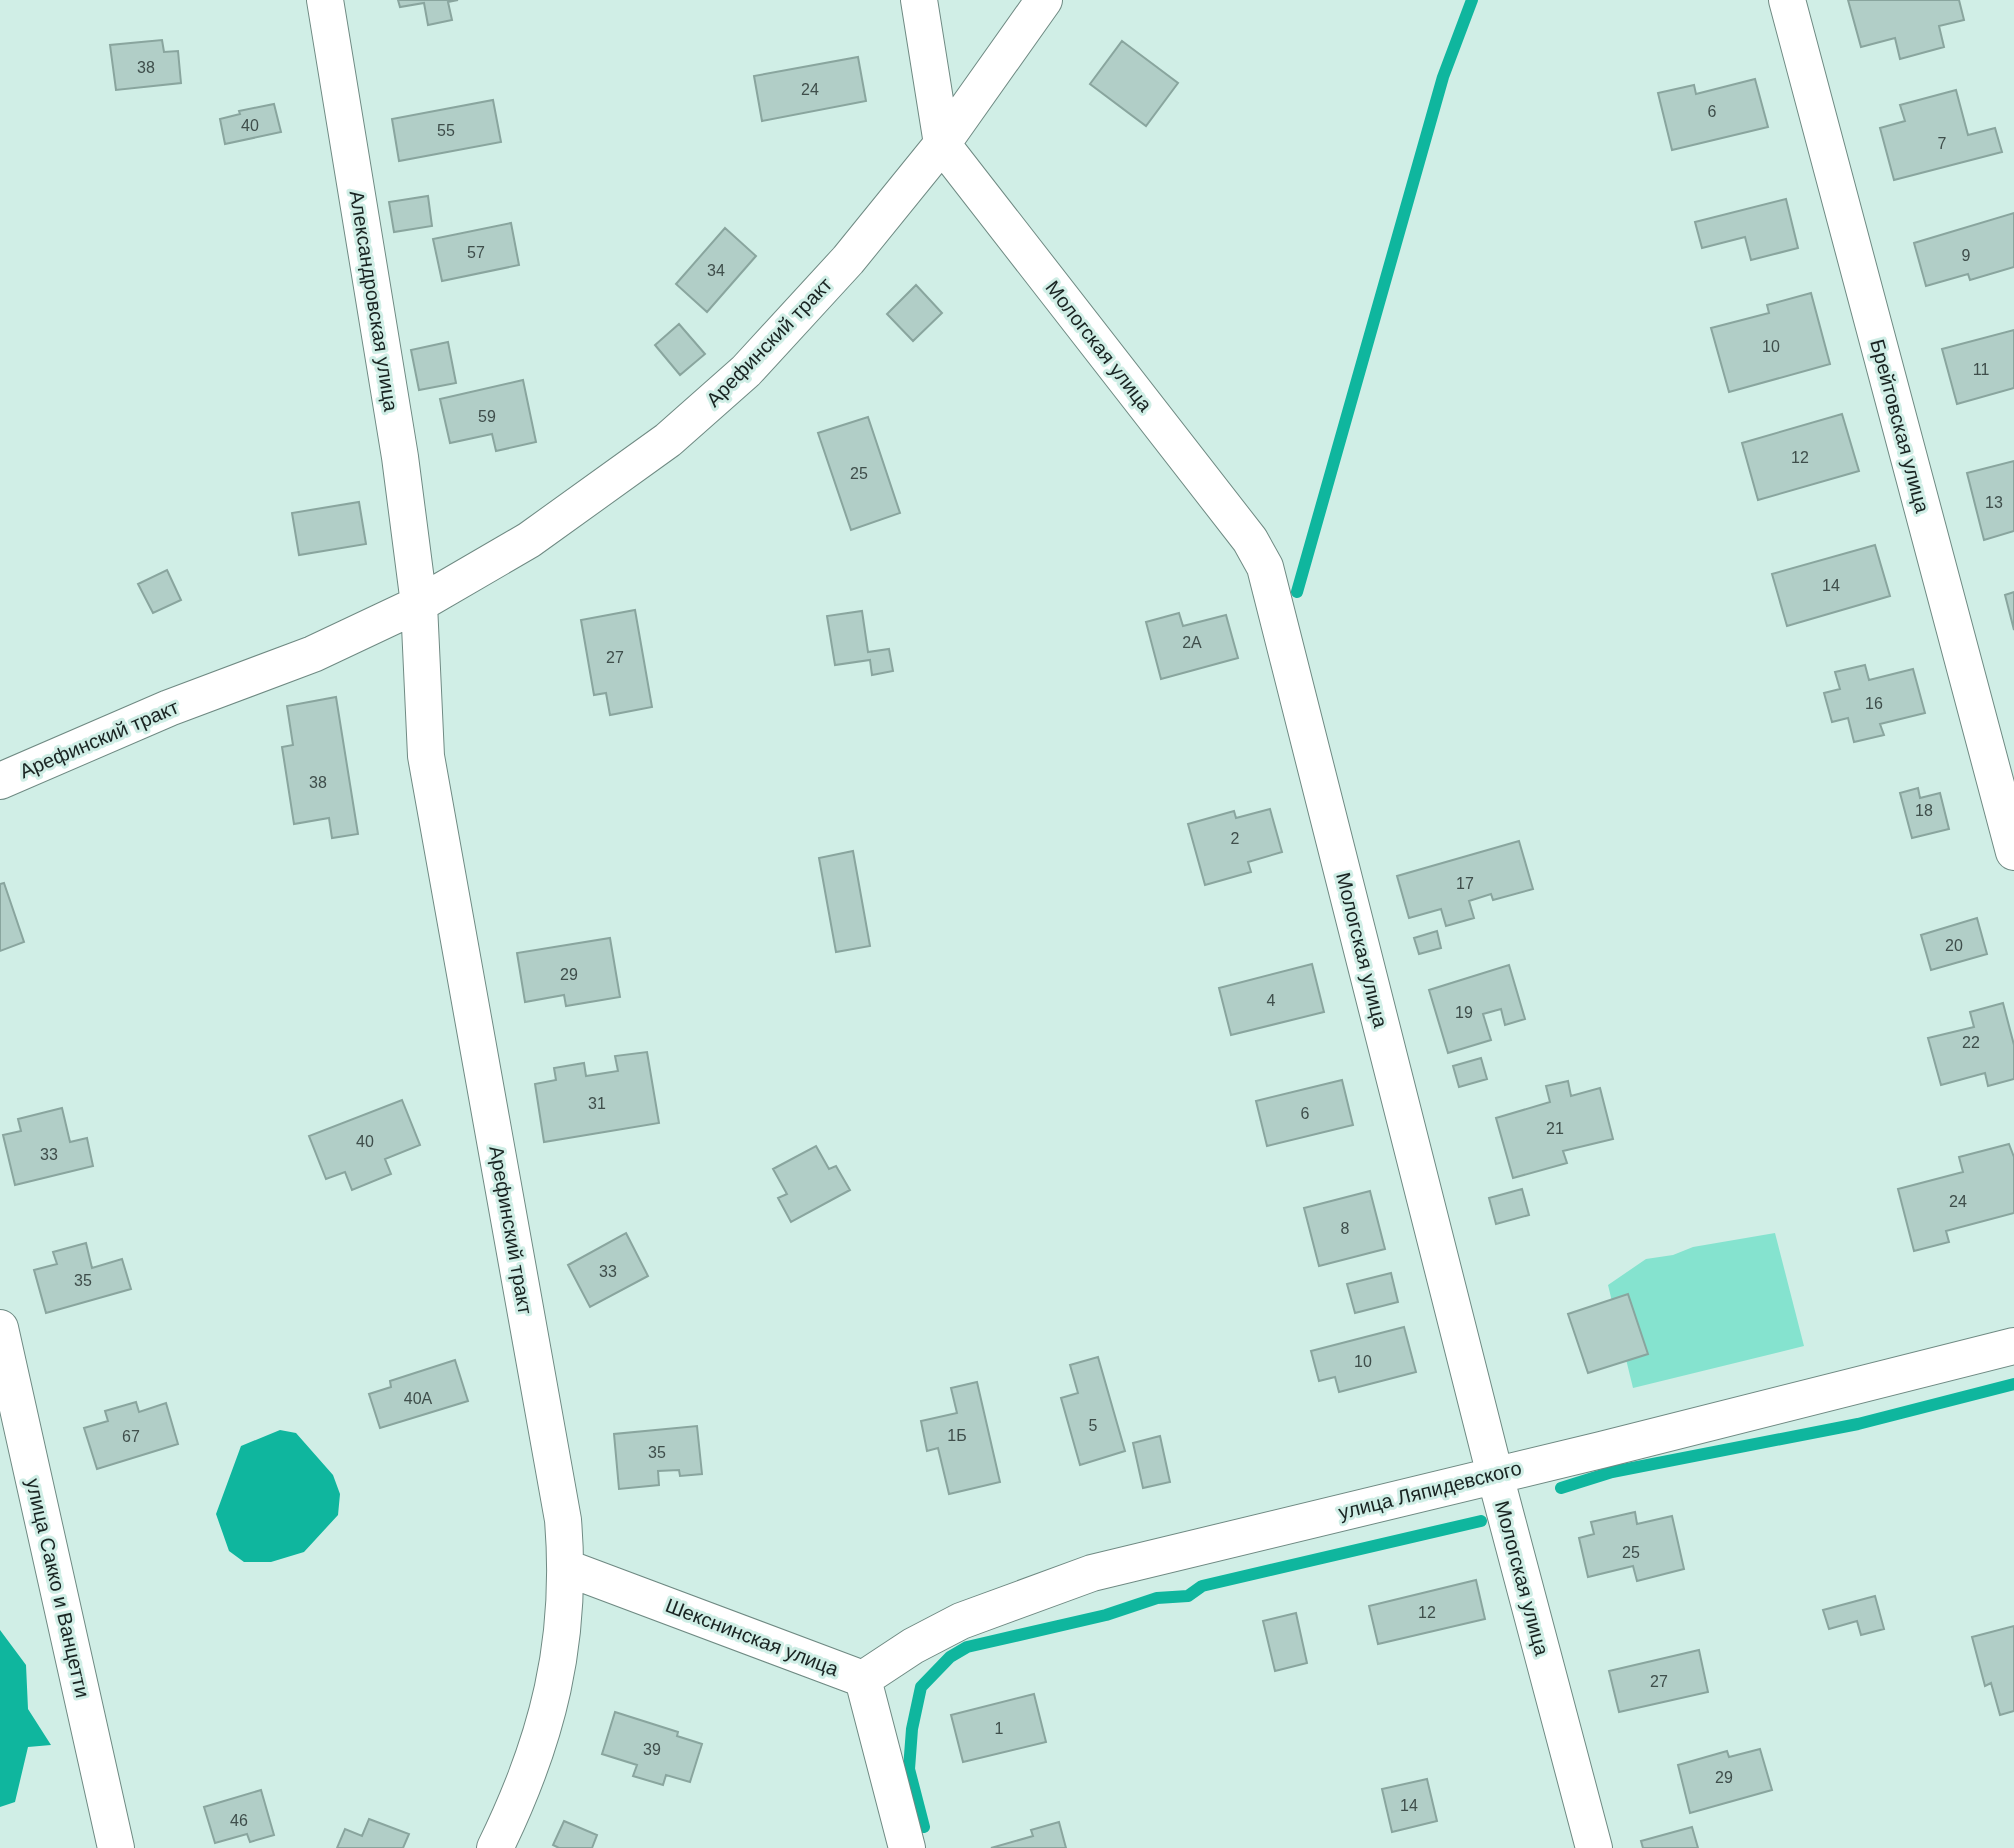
<svg xmlns="http://www.w3.org/2000/svg" width="2014" height="1848" font-family="Helvetica,sans-serif">
<style>
.green{fill:#85e3cf}
.water{fill:#0fb69e}
.lines{fill:none;stroke-linecap:round;stroke-linejoin:round}
.stream{stroke:#0fb69e;stroke-width:12}
.building{fill:#b1cec7;stroke:#89a59e;stroke-width:2}
.street-casing{stroke:#6f8a83;stroke-width:38}
.street{stroke:#fff;stroke-width:36}
.labels{text-anchor:middle;stroke-width:6;stroke-linejoin:round;paint-order:stroke}
.number-label{font-size:16px;fill:#3f4e4b}
.street-label{font-size:20px;fill:#192422;stroke:#d0eee6}
</style>
<rect width="100%" height="100%" fill="#d0eee6"/>
<!-- green -->
<path class="green" d="M1775,1233l29,113 -171,42 -25,-103 38,-26 27,-4 20,-8z"/>
<!-- water -->
<path class="water" d="M280,1430l16,3 37,42 7,19 -2,21 -34,37 -33,10h-27l-15,-11 -13,-37 25,-68z
M0,1630l26,35 2,44 23,36 -23,2 -13,55 -15,5z"/>
<g class="lines">
<!-- stream -->
<path class="stream" d="M1297,592l146,-515 29,-77
M1561,1488l51,-16 246,-48 156,-40
M924,1827l-15,-58 3,-40 9,-42 29,-30 17,-10 139,-32 51,-17 31,-2 14,-10 279,-65"/>
</g>
<!-- building -->
<path class="building" d="M398,0h60l-10,2 4,18 -24,5 -4,-22 -24,4z
M1848,0h111l5,20 -25,6 5,21 -44,12 -5,-21 -34,9z
M162,40l2,12 14,-1 3,32 -65,7 -6,-45z
M1122,41l56,42 -32,43 -56,-42z
M858,57l8,44 -104,20 -8,-45z
M1755,79l13,48 -96,23 -14,-57 36,-8 2,9z
M1956,90l12,45 27,-7 7,24 -108,28 -14,-52 25,-7 -5,-16z
M493,100l8,42 -102,19 -7,-42z
M274,104l7,28 -56,12 -5,-25 20,-5 -1,-3z
M428,196l4,30 -38,6 -5,-30z
M1786,199l12,49 -47,12 -6,-23 -43,11 -7,-26z
M2014,213v54l-44,13 -2,-6 -42,12 -12,-43z
M511,223l8,42 -77,16 -9,-42z
M725,228l31,28 -49,56 -31,-28z
M916,285l26,28 -29,28 -26,-27z
M1811,293l19,71 -101,28 -18,-64 58,-15 -2,-8z
M679,324l26,30 -25,21 -25,-30z
M2014,330v58l-57,16 -15,-55z
M448,342l8,41 -37,7 -8,-40z
M523,380l13,62 -40,9 -4,-17 -42,9 -10,-44z
M1842,414l17,57 -101,29 -16,-57z
M868,417l32,96 -49,17 -33,-97z
M2014,461v70l-30,9 -17,-67z
M359,502l7,42 -67,11 -7,-42z
M1875,545l15,51 -103,30 -15,-52z
M167,570l14,30 -28,13 -15,-29z
M2014,592v38l-9,-35z
M635,610l17,97 -42,8 -4,-22 -12,2 -13,-75z
M862,611l6,41 21,-3 4,22 -21,4 -2,-15 -35,5 -8,-49z
M1179,613l4,13 43,-11 12,43 -77,21 -15,-57z
M1865,665l4,15 44,-11 12,44 -45,11 4,11 -30,7 -6,-24 -16,4 -8,-29 16,-4 -5,-17z
M336,697l22,137 -26,4 -3,-20 -35,6 -12,-77 11,-2 -6,-39z
M1918,788l2,10 20,-5 9,36 -37,9 -12,-45z
M1270,809l12,43 -34,10 3,10 -46,13 -17,-61 46,-13 2,7z
M1519,841l14,48 -40,11 -2,-6 -22,7 5,17 -28,8 -5,-17 -32,9 -12,-42z
M853,851l17,95 -34,6 -17,-94z
M4,883l20,59 -24,9v-67z
M1977,918l10,36 -56,16 -10,-35z
M1437,931l4,17 -22,6 -5,-16z
M610,938l10,59 -54,9 -2,-11 -39,7 -8,-49z
M1312,964l12,48 -93,23 -12,-47z
M1509,965l16,54 -20,6 -4,-16 -18,5 8,26 -43,13 -19,-63z
M2003,1003l11,42v34l-26,7 -3,-13 -44,12 -13,-47 46,-11 -4,-15z
M647,1052l12,71 -115,19 -9,-58 21,-4 -2,-12 30,-5 2,13 32,-5 -3,-15z
M1481,1058l6,21 -28,8 -6,-21z
M1342,1080l11,45 -86,21 -11,-45z
M1568,1081l3,15 29,-8 13,51 -50,12 4,12 -54,15 -17,-60 54,-16 -4,-16z
M402,1100l18,45 -35,14 6,15 -39,16 -7,-18 -19,7 -17,-43z
M62,1108l8,34 17,-4 6,28 -78,19 -12,-50 18,-4 -3,-12z
M2009,1144l5,13v56l-68,18 3,11 -35,9 -16,-62 65,-17 -4,-15z
M816,1146l13,23 7,-3 14,24 -59,32 -13,-24 9,-4 -14,-25z
M1522,1189l7,26 -33,9 -7,-26z
M1370,1191l15,58 -66,17 -15,-58z
M626,1233l22,43 -58,31 -22,-42z
M86,1243l6,25 30,-9 9,30 -85,24 -12,-43 23,-6 -4,-12z
M1391,1273l7,29 -43,11 -8,-29z
M1628,1294l20,60 -60,19 -20,-59z
M1404,1327l12,45 -77,20 -4,-15 -16,4 -8,-30z
M1098,1357l27,94 -45,14 -19,-67 17,-5 -8,-28z
M455,1360l13,41 -88,27 -11,-34 22,-7 -1,-6z
M977,1382l23,100 -51,12 -11,-46 -11,3 -6,-30 36,-8 -6,-25z
M136,1402l3,10 27,-9 12,41 -81,25 -13,-41 24,-7 -3,-10z
M697,1426l5,48 -22,2 -1,-6 -21,1 1,14 -40,4 -5,-55z
M1160,1436l10,46 -27,6 -10,-45z
M1635,1512l2,12 35,-8 12,53 -47,12 -4,-15 -45,11 -9,-39 15,-4 -3,-12z
M1476,1580l9,39 -107,25 -9,-38z
M1875,1596l9,33 -23,6 -4,-14 -28,8 -6,-19z
M1296,1613l11,50 -32,8 -12,-50z
M2014,1626v85l-14,4 -9,-32 -6,3 -13,-49z
M1699,1650l9,42 -89,20 -10,-41z
M1034,1694l12,48 -83,20 -12,-47z
M615,1712l63,20 -1,4 25,8 -12,38 -24,-7 -3,10 -30,-9 4,-11 -35,-11z
M1760,1749l12,41 -82,23 -12,-48 49,-14 2,6z
M1427,1779l10,42 -45,11 -10,-43z
M261,1790l13,45 -24,7 -3,-8 -32,9 -11,-36z
M369,1819l40,15 -6,14h-66l8,-19 17,7z
M564,1821l33,14 -5,13h-33l-6,-3z
M1059,1822l7,26h-75l42,-12 -2,-6z
M1692,1827l6,21h-55l-2,-7z"/>
<g class="lines">
<defs>
<path id="street" d="M325,0l75,457 19,147 7,152 137,764c10,121 -15,220 -68,328
M919,0l23,144 308,396 15,27 230,908 99,373
M1787,0l227,852
M0,781l169,-73 144,-54 106,-50 110,-64 139,-100 78,-69 102,-111 94,-116 102,-144
M0,1328l116,520
M567,1568l296,111 44,169
M863,1679l50,-33 48,-25 131,-48 509,-123 413,-104"/>
</defs>
<!-- street casing -->
<use href="#street" class="street-casing"/>
<!-- street -->
<use href="#street" class="street"/>
</g>
<g class="labels">
<!-- number labels -->
<g class="number-label">
<text x="146" y="73">38</text>
<text x="810" y="95">24</text>
<text x="1712" y="117">6</text>
<text x="250" y="131">40</text>
<text x="446" y="136">55</text>
<text x="1942" y="149">7</text>
<text x="476" y="258">57</text>
<text x="1966" y="261">9</text>
<text x="716" y="276">34</text>
<text x="1771" y="352">10</text>
<text x="1981" y="375">11</text>
<text x="487" y="422">59</text>
<text x="1800" y="463">12</text>
<text x="859" y="479">25</text>
<text x="1994" y="508">13</text>
<text x="1831" y="591">14</text>
<text x="1192" y="648">2А</text>
<text x="615" y="663">27</text>
<text x="1874" y="709">16</text>
<text x="318" y="788">38</text>
<text x="1924" y="816">18</text>
<text x="1235" y="844">2</text>
<text x="1465" y="889">17</text>
<text x="1954" y="951">20</text>
<text x="569" y="980">29</text>
<text x="1271" y="1006">4</text>
<text x="1464" y="1018">19</text>
<text x="1971" y="1048">22</text>
<text x="597" y="1109">31</text>
<text x="1305" y="1119">6</text>
<text x="1555" y="1134">21</text>
<text x="365" y="1147">40</text>
<text x="49" y="1160">33</text>
<text x="1958" y="1207">24</text>
<text x="1345" y="1234">8</text>
<text x="608" y="1277">33</text>
<text x="83" y="1286">35</text>
<text x="1363" y="1367">10</text>
<text x="418" y="1404">40А</text>
<text x="1093" y="1431">5</text>
<text x="957" y="1441">1Б</text>
<text x="131" y="1442">67</text>
<text x="657" y="1458">35</text>
<text x="1631" y="1558">25</text>
<text x="1427" y="1618">12</text>
<text x="1659" y="1687">27</text>
<text x="999" y="1734">1</text>
<text x="652" y="1755">39</text>
<text x="1724" y="1783">29</text>
<text x="1409" y="1811">14</text>
<text x="239" y="1826">46</text>
</g>
<!-- street labels -->
<g class="street-label">
<text transform="translate(374 301) rotate(81)" y="7">Александровская улица</text>
<text transform="translate(769 342) rotate(-46)" y="7">Арефинский тракт</text>
<text transform="translate(1099 346) rotate(52)" y="7">Мологская улица</text>
<text transform="translate(1900 426) rotate(75)" y="7">Брейтовская улица</text>
<text transform="translate(99 739) rotate(-23)" y="7">Арефинский тракт</text>
<text transform="translate(1362 950) rotate(76)" y="7">Мологская улица</text>
<text transform="translate(511 1230) rotate(80)" y="7">Арефинский тракт</text>
<text transform="translate(1430 1490) rotate(-14)" y="7">улица Ляпидевского</text>
<text transform="translate(1522 1578) rotate(75)" y="7">Мологская улица</text>
<text transform="translate(58 1588) rotate(77)" y="7">улица Сакко и Ванцетти</text>
<text transform="translate(752 1637) rotate(21)" y="7">Шекснинская улица</text>
</g>
</g>
</svg>
